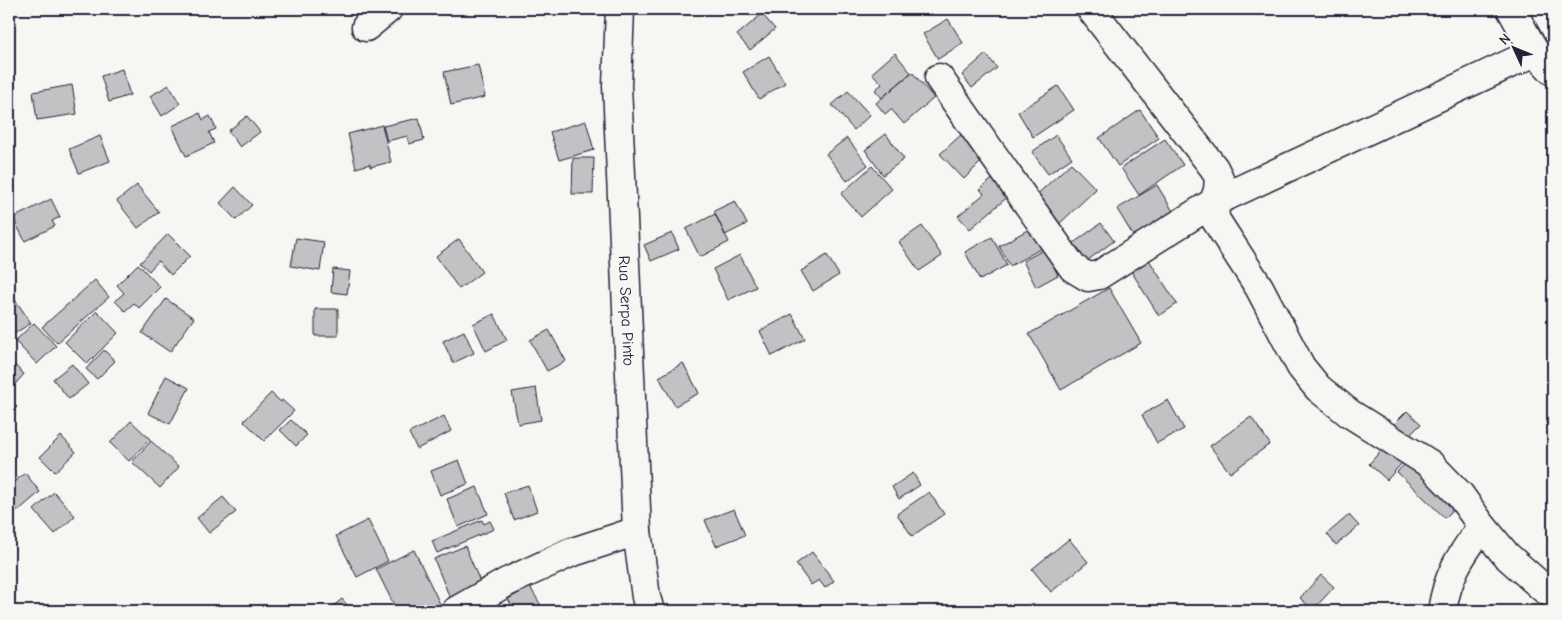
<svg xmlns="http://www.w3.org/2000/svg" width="1562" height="620" font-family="'Comic Neue',sans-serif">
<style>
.building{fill:#c2c2c4;stroke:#22223b}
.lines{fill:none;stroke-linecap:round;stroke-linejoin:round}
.minor-casing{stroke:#22223b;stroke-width:31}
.minor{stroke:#f6f6f2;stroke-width:28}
.labels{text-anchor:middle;stroke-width:4;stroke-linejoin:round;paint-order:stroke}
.street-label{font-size:16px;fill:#22223b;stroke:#f6f6f2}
</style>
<rect width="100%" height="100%" fill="#f6f6f2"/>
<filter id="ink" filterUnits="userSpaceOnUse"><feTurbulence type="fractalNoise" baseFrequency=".02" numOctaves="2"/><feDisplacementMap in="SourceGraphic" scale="10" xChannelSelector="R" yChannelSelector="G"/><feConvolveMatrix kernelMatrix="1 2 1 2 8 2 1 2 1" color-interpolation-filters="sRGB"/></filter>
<g filter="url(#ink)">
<!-- building -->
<path class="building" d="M762,14l13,15 -25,21 -13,-15z
M948,19l15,24 -25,16 -15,-25z
M895,53l16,20 -29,25 -7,-8 7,-6 -10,-11z
M986,54l11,14 -25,20 -10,-13z
M769,56l16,27 -26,16 -16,-27z
M478,65l7,32 -34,8 -7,-33z
M122,69l8,26 -21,7 -8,-26z
M912,72l22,26 -30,26 -13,-15 -6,5 -9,-11z
M72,85l5,29 -40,6 -4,-28z
M169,85l11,19 -18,12 -12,-20z
M1058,86l16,24 -41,27 -15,-25z
M848,91l22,24 -16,15 -22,-25z
M1140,110l19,28 -41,28 -19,-28z
M200,113l3,7 7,-4 6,13 -7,3 5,11 -28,13 -14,-30z
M247,116l13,16 -20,15 -12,-16z
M419,118l5,22 -15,4 -2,-8 -20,5 -4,-15z
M586,121l8,29 -35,10 -9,-28z
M382,125l9,37 -21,5v-3l-14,4 -8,-34z
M963,133l23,24 -22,22 -24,-25z
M886,134l18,25 -21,16 -18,-25z
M1056,135l16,23 -24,16 -16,-22z
M100,136l10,25 -31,12 -10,-24z
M847,138l21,27 -21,16 -21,-27z
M1165,139l18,26 -44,30 -18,-27z
M573,158h21l-1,36h-21z
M1071,163l25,26 -40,38 -25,-27z
M872,166l20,23 -31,28 -20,-23z
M996,176l15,18 -41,35 -12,-13 26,-22 -4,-5z
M137,185l22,27 -21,16 -21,-27z
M1157,185l17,28 -40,24 -17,-28z
M235,187l17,18 -16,15 -16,-17z
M51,199l9,18 -8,4 3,5 -30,15 -12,-23z
M735,201l12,23 -22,11 -11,-24z
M715,214l14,28 -29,15 -14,-28z
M1101,223l13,18 -33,24 -13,-18z
M1038,224l11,20 -39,22 -11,-20z
M922,226l20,30 -23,15 -20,-29z
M672,233l7,16 -28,12 -7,-16z
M168,234l22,22 -19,19 -13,-14 -9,10 -9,-8z
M992,237l15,28 -27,15 -15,-28z
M296,238l28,4 -4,29 -29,-5z
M459,239l23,33 -23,17 -23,-33z
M1045,249l13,26 -22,12 -13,-26z
M740,255l16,32 -28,13 -15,-31z
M827,255l12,20 -26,16 -12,-20z
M1149,260l28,44 -18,12 -28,-45z
M138,264l22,23 -21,21 -5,-5 -9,8 -10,-10 9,-8 -7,-8z
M333,269l17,2 -3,23 -16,-2z
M95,280l14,17 -52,46 -15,-16z
M1109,288l32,55 -80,47 -32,-56z
M14,298l17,25 -17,11 -5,-7v-25z
M166,299l28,19 -24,34 -28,-19z
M315,309h23v27h-23z
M97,311l21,22 -31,31 -22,-22z
M494,314l13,26 -21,11 -13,-27z
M792,314l13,25 -33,17 -12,-25z
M34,323l22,23 -19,18 -22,-23z
M549,330l17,31 -19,10 -17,-31z
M464,331l10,22 -21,10 -10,-22z
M104,350l11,11 -18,18 -11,-10z
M9,360l15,14 -15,17z
M683,363l16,30 -24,13 -16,-29z
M72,364l16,20 -19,15 -16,-20z
M166,376l23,12 -19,36 -22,-11z
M536,388l5,32 -23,4 -6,-32z
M271,393l10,9 1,-2 12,11 -30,30 -20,-20z
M9,398l8,9 -8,8z
M1168,400l16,29 -27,14 -15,-28z
M1407,411l14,13 -14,14 -14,-13z
M444,416l7,15 -34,18 -8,-16z
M1251,417l19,27 -40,29 -20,-27z
M291,420l16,15 -11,11 -16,-16z
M131,421l19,18 -21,22 -19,-18z
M61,436l15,16 -21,20 -15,-15z
M151,441l28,26 -19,21 -28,-26z
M1384,447l18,16 -15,17 -18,-16z
M1413,456l48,46 -16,16 -48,-46z
M459,460l9,24 -28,11 -9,-24z
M25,473l15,19 -22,19 -9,-12v-13z
M913,473l7,12 -21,14 -7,-12z
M528,485l9,26 -23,9 -10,-27z
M477,487l11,27 -30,13 -11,-28z
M54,492l21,24 -20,18 -21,-24z
M929,492l15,22 -32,22 -15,-22z
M223,497l13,15 -27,21 -12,-15z
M734,509l11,26 -29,11 -11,-26z
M1349,515l10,11 -23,19 -9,-11z
M368,520l20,41 -31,16 -21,-41z
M482,520l2,4 6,-3 4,8 -57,24 -5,-12z
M1069,539l19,23 -37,30 -19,-23z
M465,546l16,38 -31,14 -16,-39z
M414,550l28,58 -6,3h-39l-21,-42z
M812,552l22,29 -9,7 -6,-8 -8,5 -15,-21z
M1321,575l13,12 -21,23 -13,-12z
M530,587l13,22 -5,2h-23l-7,-12z
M342,599l10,12h-25z"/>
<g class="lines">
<defs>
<g id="minor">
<path id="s1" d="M620,9l-3,77 20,445 9,66 4,14"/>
<path d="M1091,9l123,159 5,10 -1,12 -4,12 1,17 44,68 42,80 17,21 31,25 81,51 30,31 22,31 24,29 37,33 10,7"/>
<path d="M1511,9l24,43 18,19"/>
<path d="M366,27l22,-18"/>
<path d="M939,78l134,190 15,9 11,-2 115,-73 321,-150"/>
<path d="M456,611l51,-29 63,-29 67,-22"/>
<path d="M1442,611c6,-38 18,-54 40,-85"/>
</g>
</defs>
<!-- minor casing -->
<use href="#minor" class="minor-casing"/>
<!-- minor -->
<use href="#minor" class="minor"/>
</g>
</g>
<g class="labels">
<!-- street labels -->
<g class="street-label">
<text dy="6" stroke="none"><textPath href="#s1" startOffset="302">Rua Serpa Pinto</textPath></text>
</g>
</g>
<!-- margin -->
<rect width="1562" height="620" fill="none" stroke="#f6f6f2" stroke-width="30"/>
<rect x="15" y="15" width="1532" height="590" fill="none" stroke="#22223b" stroke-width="2" filter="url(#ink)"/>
<!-- north arrow -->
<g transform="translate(1514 48) rotate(314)" stroke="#f6f6f2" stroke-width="4" paint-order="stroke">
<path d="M0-4L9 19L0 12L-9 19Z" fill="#22223b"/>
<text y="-8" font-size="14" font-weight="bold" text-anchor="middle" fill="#22223b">N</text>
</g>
</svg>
